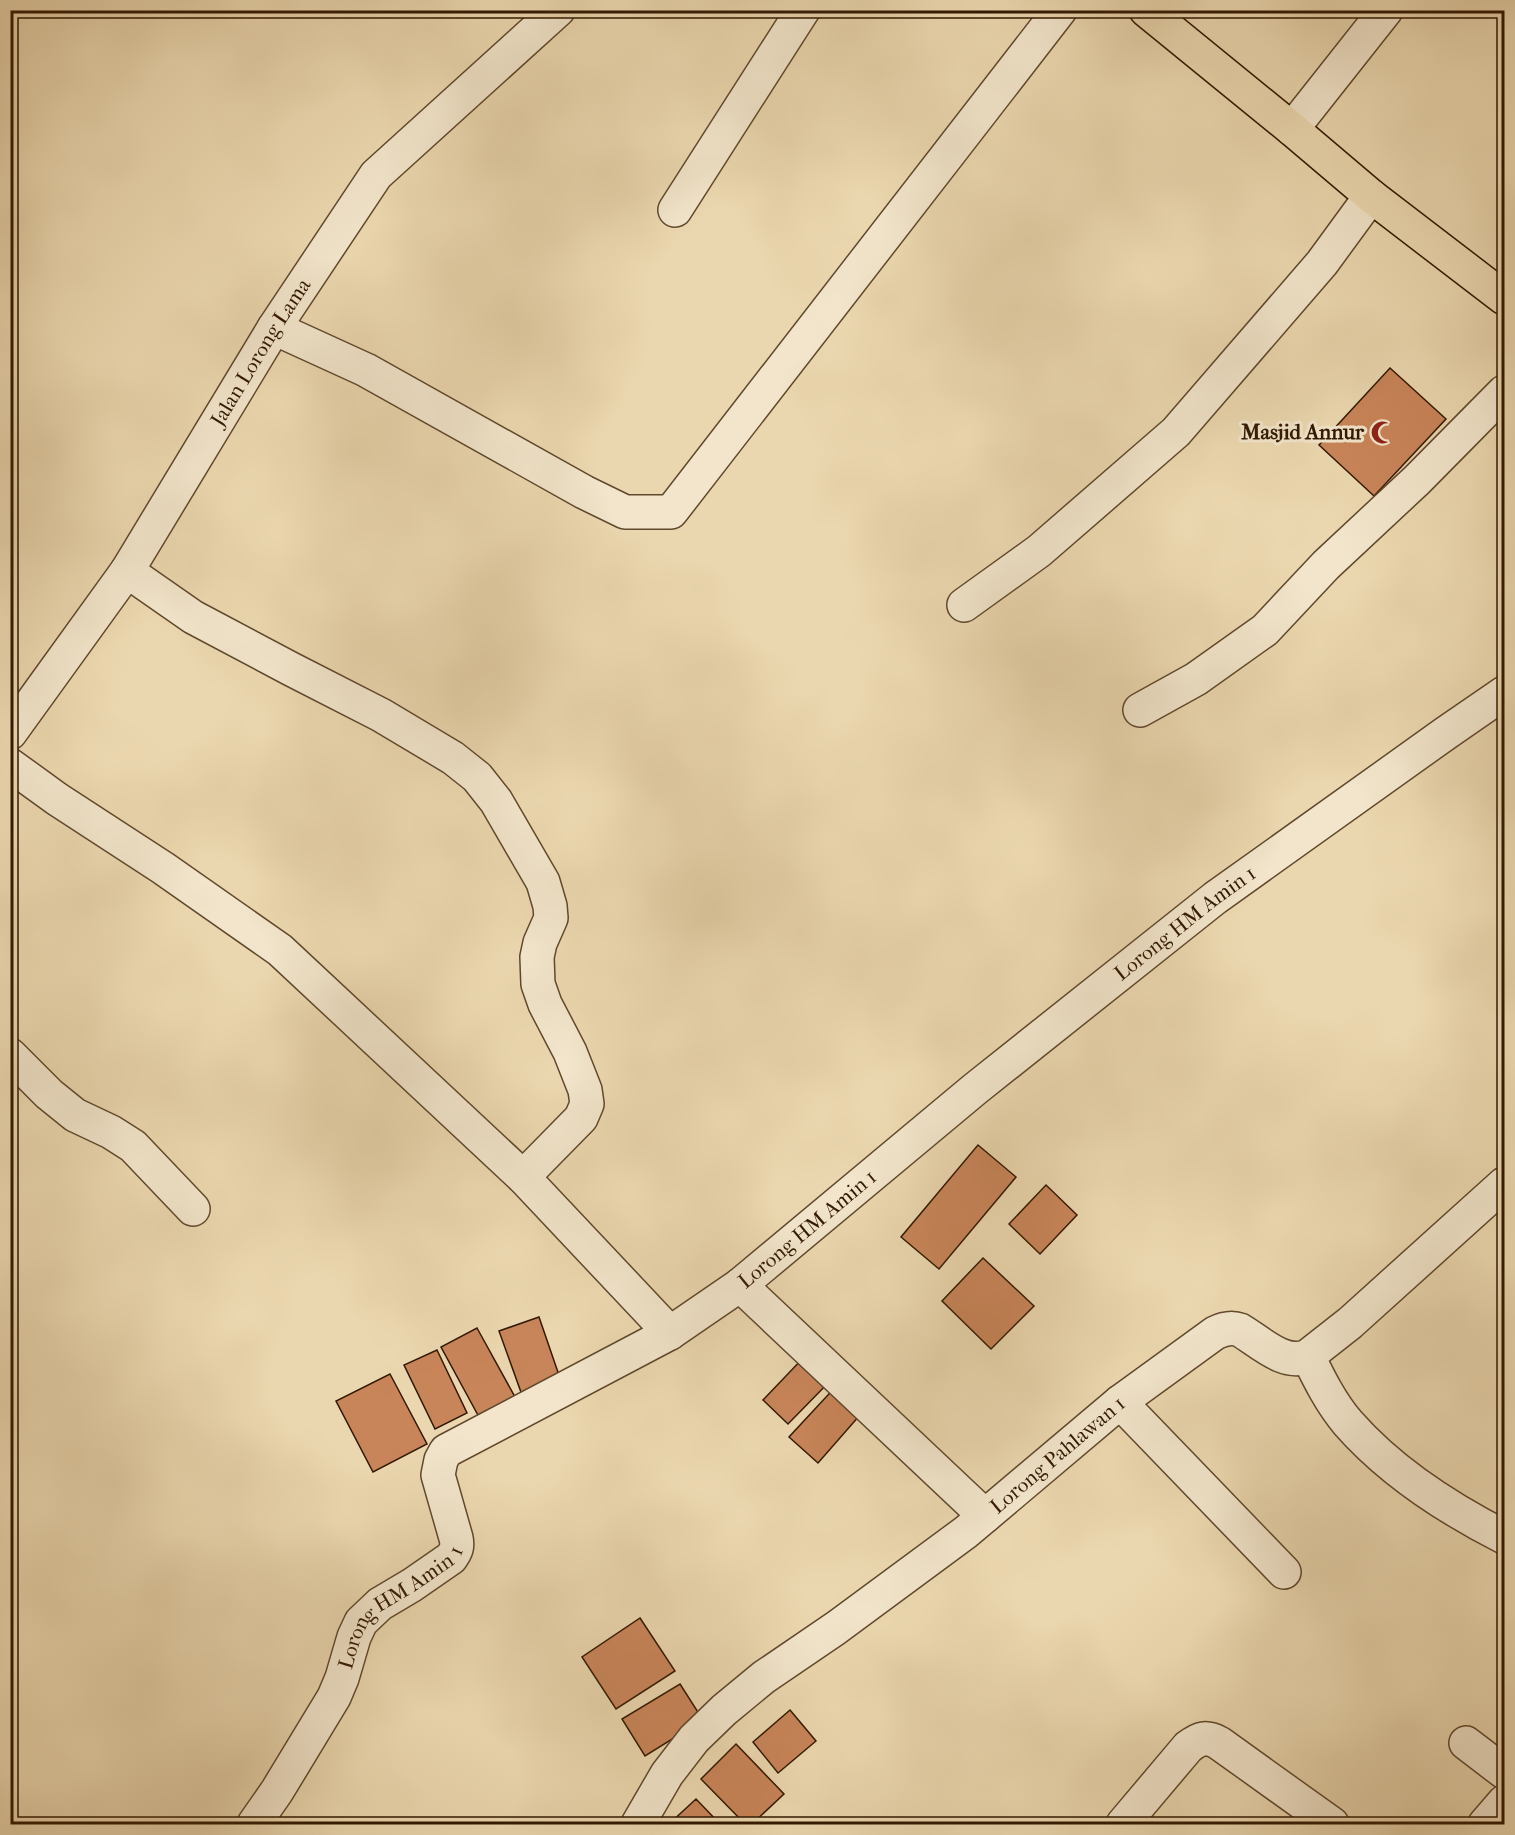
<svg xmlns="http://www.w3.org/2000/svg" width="1515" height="1835" font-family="'IM FELL French Canon',serif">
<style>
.building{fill:#c88559;stroke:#321902;stroke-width:1.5}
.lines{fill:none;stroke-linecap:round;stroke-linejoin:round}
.minor-casing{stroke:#60482d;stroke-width:36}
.major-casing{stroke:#321902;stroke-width:36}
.minor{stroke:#f2e5cb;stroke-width:33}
.major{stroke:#ebd7af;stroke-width:33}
.labels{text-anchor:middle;stroke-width:6;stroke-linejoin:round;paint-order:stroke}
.street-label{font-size:21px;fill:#321902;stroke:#f2e5cb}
.poi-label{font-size:21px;font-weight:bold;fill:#321902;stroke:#f2e5cb;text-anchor:end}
</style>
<rect width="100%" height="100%" fill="#ebd7af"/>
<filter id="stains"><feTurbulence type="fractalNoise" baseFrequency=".00333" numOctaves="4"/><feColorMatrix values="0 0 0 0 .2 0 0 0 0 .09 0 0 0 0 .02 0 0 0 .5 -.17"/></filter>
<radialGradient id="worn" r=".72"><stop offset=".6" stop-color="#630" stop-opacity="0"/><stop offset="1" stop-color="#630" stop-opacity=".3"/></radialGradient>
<!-- building -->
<path class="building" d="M1390,368l56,51 -72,77 -55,-51z
M978,1145l38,32 -77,92 -38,-32z
M1046,1185l31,30 -37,39 -31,-30z
M983,1258l51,48 -43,43 -49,-48z
M539,1317l22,64 -39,14 -23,-64z
M477,1328l38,69 -36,20 -38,-70z
M437,1350l30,63 -32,16 -31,-64z
M805,1356l26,24 -43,44 -25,-24z
M390,1374l37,70 -54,28 -37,-71z
M840,1382l27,25 -49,56 -29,-26z
M640,1618l35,53 -59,38 -34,-52z
M680,1684l23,36 -58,36 -23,-37z
M790,1710l26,31 -38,32 -25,-31z
M736,1744l48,50 -32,30h-7l-44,-45z
M696,1799l24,25h-51z"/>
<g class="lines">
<defs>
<g id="minor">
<path d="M1292,129l94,-119"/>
<path d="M675,210l128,-200"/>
<path d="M274,328l92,42 218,122 41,20h46l389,-502"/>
<path d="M127,571l66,46 98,52 90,46 72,43 24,19 19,24 47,81 7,24 1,12 -11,25 -3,14 1,27 7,20 25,48 15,38 2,14 -6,14 -58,59"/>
<path d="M964,605l75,-54 137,-119 146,-169 49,-67"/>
<path d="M1140,710l56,-31 69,-49 61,-65 91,-85 87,-88"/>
<path id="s1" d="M10,733l117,-162 147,-243 102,-153 182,-165"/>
<path d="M10,765l47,34 106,69 117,82 243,227 147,156"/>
<path d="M10,1055l39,39 26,21 36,17 22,14 60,63"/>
<path d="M740,1285l245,231"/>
<path d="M1308,1356c11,23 23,47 40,67 43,49 99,85 156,114"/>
<path d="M1120,1402l164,170"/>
<path d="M1466,1743l38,29"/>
<path id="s2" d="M254,1824l23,-33 57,-94 8,-19 12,-41 7,-15 19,-18 32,-19 39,-27c5,-7 7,-11 5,-20l-18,-63 3,-15 5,-9 224,-118 70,-48 235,-196 240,-191 231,-165 58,-40"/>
<path id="s3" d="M638,1824l29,-50 27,-35 30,-29 40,-33 72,-49 130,-96 154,-130 95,-69c8,-4 17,-6 25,-3 19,11 45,37 68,26l42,-33 154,-139"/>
<path d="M1123,1824l65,-77c12,-9 18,-11 31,-4l113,81"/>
<path d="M1485,1824l19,-22"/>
</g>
<path id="major" d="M1146,10l146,119 79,67 133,102"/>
</defs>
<!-- minor casing -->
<use href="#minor" class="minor-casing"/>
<!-- major casing -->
<use href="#major" class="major-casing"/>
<!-- minor -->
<use href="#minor" class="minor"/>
<!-- major -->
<use href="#major" class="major"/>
</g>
<!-- icons -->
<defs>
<symbol id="mosque-bare" viewBox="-9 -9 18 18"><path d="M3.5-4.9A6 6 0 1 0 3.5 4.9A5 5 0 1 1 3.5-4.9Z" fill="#8f2418" stroke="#f2e5cb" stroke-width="2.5" paint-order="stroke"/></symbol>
</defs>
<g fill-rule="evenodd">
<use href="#mosque-bare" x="1366" y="416" width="33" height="33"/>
</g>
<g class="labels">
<!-- street labels -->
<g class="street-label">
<text dy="7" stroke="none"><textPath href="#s1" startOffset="456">Jalan Lorong Lama</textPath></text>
<text dy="7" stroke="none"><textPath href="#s2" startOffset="1365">Lorong HM Amin 1</textPath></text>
<text dy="7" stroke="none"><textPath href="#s2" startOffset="879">Lorong HM Amin 1</textPath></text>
<text dy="7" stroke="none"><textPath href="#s3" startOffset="564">Lorong Pahlawan 1</textPath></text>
<text dy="7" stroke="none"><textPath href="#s2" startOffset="267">Lorong HM Amin 1</textPath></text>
</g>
<!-- poi labels -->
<g class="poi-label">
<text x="1364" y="439">Masjid Annur</text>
</g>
</g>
<!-- margin -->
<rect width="1515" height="1835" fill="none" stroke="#ebd7af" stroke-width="36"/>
<rect x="12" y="12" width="1491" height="1811" fill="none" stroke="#321902" stroke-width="3"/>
<rect x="18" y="18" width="1479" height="1799" fill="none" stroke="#321902" stroke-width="1.5"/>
<rect width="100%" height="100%" filter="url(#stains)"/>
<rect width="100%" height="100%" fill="url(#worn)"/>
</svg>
